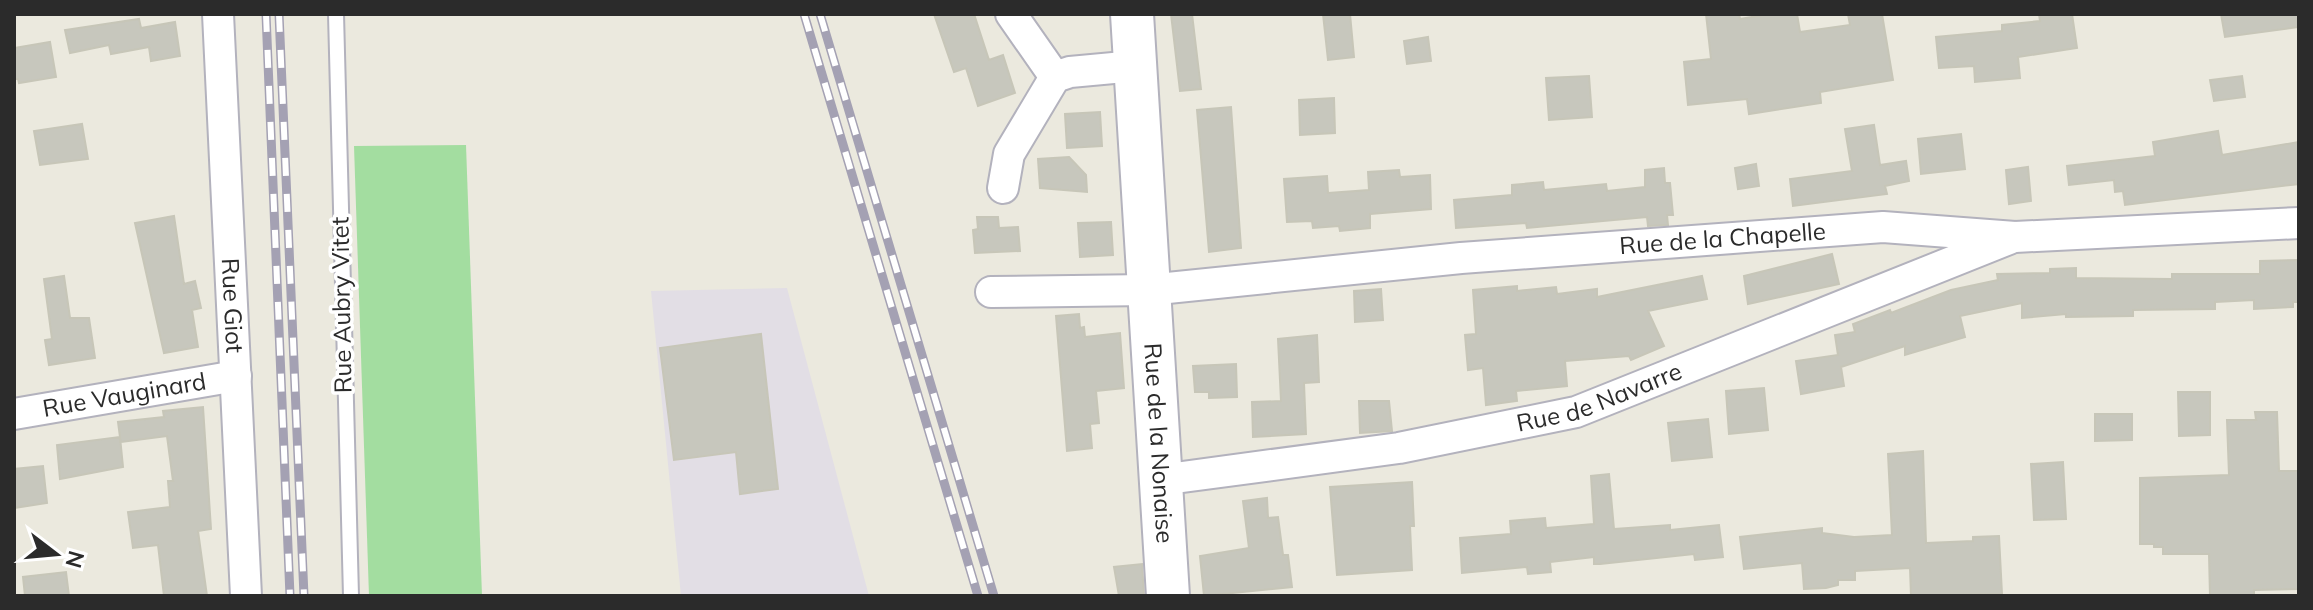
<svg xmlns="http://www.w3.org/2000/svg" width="2313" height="610" font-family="Mulish,sans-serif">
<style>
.industrial{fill:#e2dee5}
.green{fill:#a3dda0}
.building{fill:#c7c7bd;stroke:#c7c6b8;stroke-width:2}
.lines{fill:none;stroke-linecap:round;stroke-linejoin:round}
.service-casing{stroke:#b3b2bd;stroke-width:18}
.minor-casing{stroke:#b3b2bd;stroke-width:34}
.secondary-casing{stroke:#b3b2bd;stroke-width:46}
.service{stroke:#fff;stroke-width:14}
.minor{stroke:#fff;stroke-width:30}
.secondary{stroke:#fff;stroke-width:42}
.rail-casing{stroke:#a4a1b3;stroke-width:9}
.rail{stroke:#fff;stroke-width:6;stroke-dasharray:18;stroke-linecap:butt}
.labels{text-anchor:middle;stroke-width:7;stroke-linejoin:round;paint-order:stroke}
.street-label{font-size:24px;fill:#2b2b2b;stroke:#fff}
</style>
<rect width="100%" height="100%" fill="#ebe9de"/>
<!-- industrial -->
<path class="industrial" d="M787,288l82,308h-188l-30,-305z"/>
<!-- green -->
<path class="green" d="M466,145l16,451h-113l-15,-450z"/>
<!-- building -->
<path class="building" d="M934,14h40l15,46 14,-5 12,38 -37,13 -12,-38 -12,4z
M1171,14h21l9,75 -21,2z
M1323,14h27l4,43 -26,3z
M1706,14h33l1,5 29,-5h28l3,18 50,-7 -2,-11h34l11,66 -73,12 1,11 -72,11 -2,-15 -59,6 -4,-43 27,-3z
M2039,14h33l5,34 -59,9 2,21 -45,4 -1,-16 -35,2 -3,-31 66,-6v-6l38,-4z
M2221,14h78v13l-74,10z
M139,19l2,9 34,-6 5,34 -29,5 -2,-14 -38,7 -2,-9 -39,8 -5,-23z
M1428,37l3,24 -24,3 -3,-23z
M50,42l6,35 -37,6 -1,-4h-4v-31z
M1589,76l3,41 -43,3 -3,-42z
M2242,76l3,21 -31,4 -4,-21z
M1334,98l1,35 -35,2 -1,-35z
M1231,107l10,141 -32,4 -12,-142z
M1100,112l2,34 -35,2 -2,-34z
M82,124l6,35 -48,6 -6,-34z
M1874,125l6,40 26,-4 3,20 -24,5 2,8 -94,12 -3,-27 62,-8 -7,-42z
M2218,131l4,24 77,-13v42l-174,21 -2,-14 -8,1 -1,-12 -45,5 -2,-19 88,-10 -2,-14z
M1961,134l4,35 -44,5 -3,-35z
M1069,157l17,18 1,17 -47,-4 -2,-29z
M1756,164l3,22 -21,3 -3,-21z
M2028,167l3,34 -22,3 -3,-34z
M1664,168l1,15h5l3,32h-6l1,10 -20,1 -1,-9 -120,11 -1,-5 -70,5 -2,-28 58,-5v-10l31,-3 1,8 62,-6 1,7 38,-4v-17z
M1399,170l1,7 30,-2 1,34 -61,5v14l-30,3 -1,-5 -26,2 -1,-7 -25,1 -3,-43 43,-3 1,17 41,-3 -1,-18z
M174,216l10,68 11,-3 6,27 -9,2 6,37 -34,6 -29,-130z
M977,217h21l1,11 19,-1 2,24 -45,2 -2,-23 5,-1z
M1111,222l2,33 -33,2 -2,-34z
M1832,254l7,30 -91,20 -4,-28z
M2299,260v42h-6v5l-39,2v-9l-39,2v7l-82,1v6l-67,1v-3l-44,4v-15l-62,13 5,21 -60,18v-9l-64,21 3,19 -43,8 -5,-33 42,-6 -3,-20 20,-3 -2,-8 37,-14 1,3 60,-23 47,-10 -1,-6 53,-1v-4l26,-1v10l96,1v-5h88v-13z
M64,276l6,42h19l6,40 -46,7 -4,-25 7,-1 -8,-60z
M1702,276l5,23 -59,12 16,35 -33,14 -2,-4 -64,5 2,25 -51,5 1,10 -31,4 -3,-37 -15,2 -3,-35 11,-1 -3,-44 44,-4v5l39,-4 1,7 40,-5v8z
M1381,289l2,31 -28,2 -1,-31z
M1079,314l1,14 4,-1 1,10 35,-4 4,55 -28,3 3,32 -9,1 2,24 -25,3 -11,-135z
M761,334l17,155 -38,5 -4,-42 -62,8 -14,-112z
M1317,335l2,47 -15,1 2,51 -53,3 -1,-35 29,-1 -3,-62z
M1236,364l1,33 -28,1v-6h-14l-2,-26z
M1764,388l4,42 -39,4 -3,-43z
M2178,392h32v43l-31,1z
M1359,401h30l3,30 -32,2z
M203,407l8,122 -13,2 9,65h-43l-6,-51 -25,3 -5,-36 42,-5 -2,-26h5l-6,-45 -47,6v-5l3,30 -63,12 -3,-34 63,-8 -2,-15 46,-5 -1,-6z
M2255,412h22l2,59h20v118l-45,1v6h-44l-1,-42h-46v-7h-9v-3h-14v-66l89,-3 -2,-55h29z
M2095,414h37v26l-37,1z
M1708,419l4,38 -40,4 -4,-38z
M1923,451l3,92 47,-2v-4l26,-1 3,58 -91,2 -1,-28 -55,3v9h-17v5l-12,3 -22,1 -2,-26 -58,6 -4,-32 82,-9v5l32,4 38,-2 -4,-81z
M2063,462l3,57 -32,1 -3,-56z
M43,466l4,37 -33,5v-39z
M1609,474l5,55 56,-4v5l49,-5 4,32 -28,3 -1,-6 -94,10h-6v-7l-44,5 1,10 -23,2 -1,-7 -65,6 -2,-35 51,-4 -1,-13 35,-3 1,10 48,-4 -3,-48z
M1412,482l2,44h-4l2,44 -75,5 -7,-88z
M1267,498l1,20 10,-1 5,38h5l4,32 -88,9 -4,-40 49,-8 -6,-47z
M1142,564l2,32h-25l-5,-29z
M66,572l3,24h-44l-2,-19z"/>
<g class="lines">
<defs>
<path id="service" d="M336,14l15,582"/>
<g id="minor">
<path id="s1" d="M218,14l28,582"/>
<path d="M1011,14l44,63"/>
<path d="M1003,188l6,-34 46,-77 15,-5 65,-6"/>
<path id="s2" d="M991,292l157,-2 313,-32 422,-31 132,10 284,-14"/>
<path id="s3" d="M14,414l222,-38"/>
<path id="s4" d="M1160,480l239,-32 177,-36 433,-173"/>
</g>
<g id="secondary">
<path id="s5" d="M1132,14l36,582"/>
</g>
</defs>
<!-- service casing -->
<use href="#service" class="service-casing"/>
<!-- minor casing -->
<use href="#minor" class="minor-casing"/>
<!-- secondary casing -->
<use href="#secondary" class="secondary-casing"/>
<!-- service -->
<use href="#service" class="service"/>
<!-- minor -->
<use href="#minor" class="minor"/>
<!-- secondary -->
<use href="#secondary" class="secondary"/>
<defs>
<path id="rail" d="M266,14l24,582
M279,14l25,582
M804,14l174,582
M820,14l174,582"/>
</defs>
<!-- rail casing -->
<use href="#rail" class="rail-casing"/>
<!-- rail -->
<use href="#rail" class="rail"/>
</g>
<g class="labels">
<!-- street labels -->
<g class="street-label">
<text dy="8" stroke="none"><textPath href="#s2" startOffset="734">Rue de la Chapelle</textPath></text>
<text dy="8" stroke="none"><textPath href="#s1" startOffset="292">Rue Giot</textPath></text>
<text transform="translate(342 305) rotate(-91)" y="8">Rue Aubry Vitet</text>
<text dy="8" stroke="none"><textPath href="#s3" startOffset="112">Rue Vauginard</textPath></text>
<text dy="8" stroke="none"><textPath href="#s4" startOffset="448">Rue de Navarre</textPath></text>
<text dy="8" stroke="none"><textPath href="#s5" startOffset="430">Rue de la Nonaise</textPath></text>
</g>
</g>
<!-- border -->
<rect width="2313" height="610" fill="none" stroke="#2b2b2b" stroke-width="32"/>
<!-- north arrow -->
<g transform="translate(56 554) rotate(106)" stroke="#ffffff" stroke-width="6" paint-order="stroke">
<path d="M0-6L14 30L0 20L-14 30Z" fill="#2b2b2b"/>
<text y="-12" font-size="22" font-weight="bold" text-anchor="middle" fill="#2b2b2b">N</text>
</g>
</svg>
